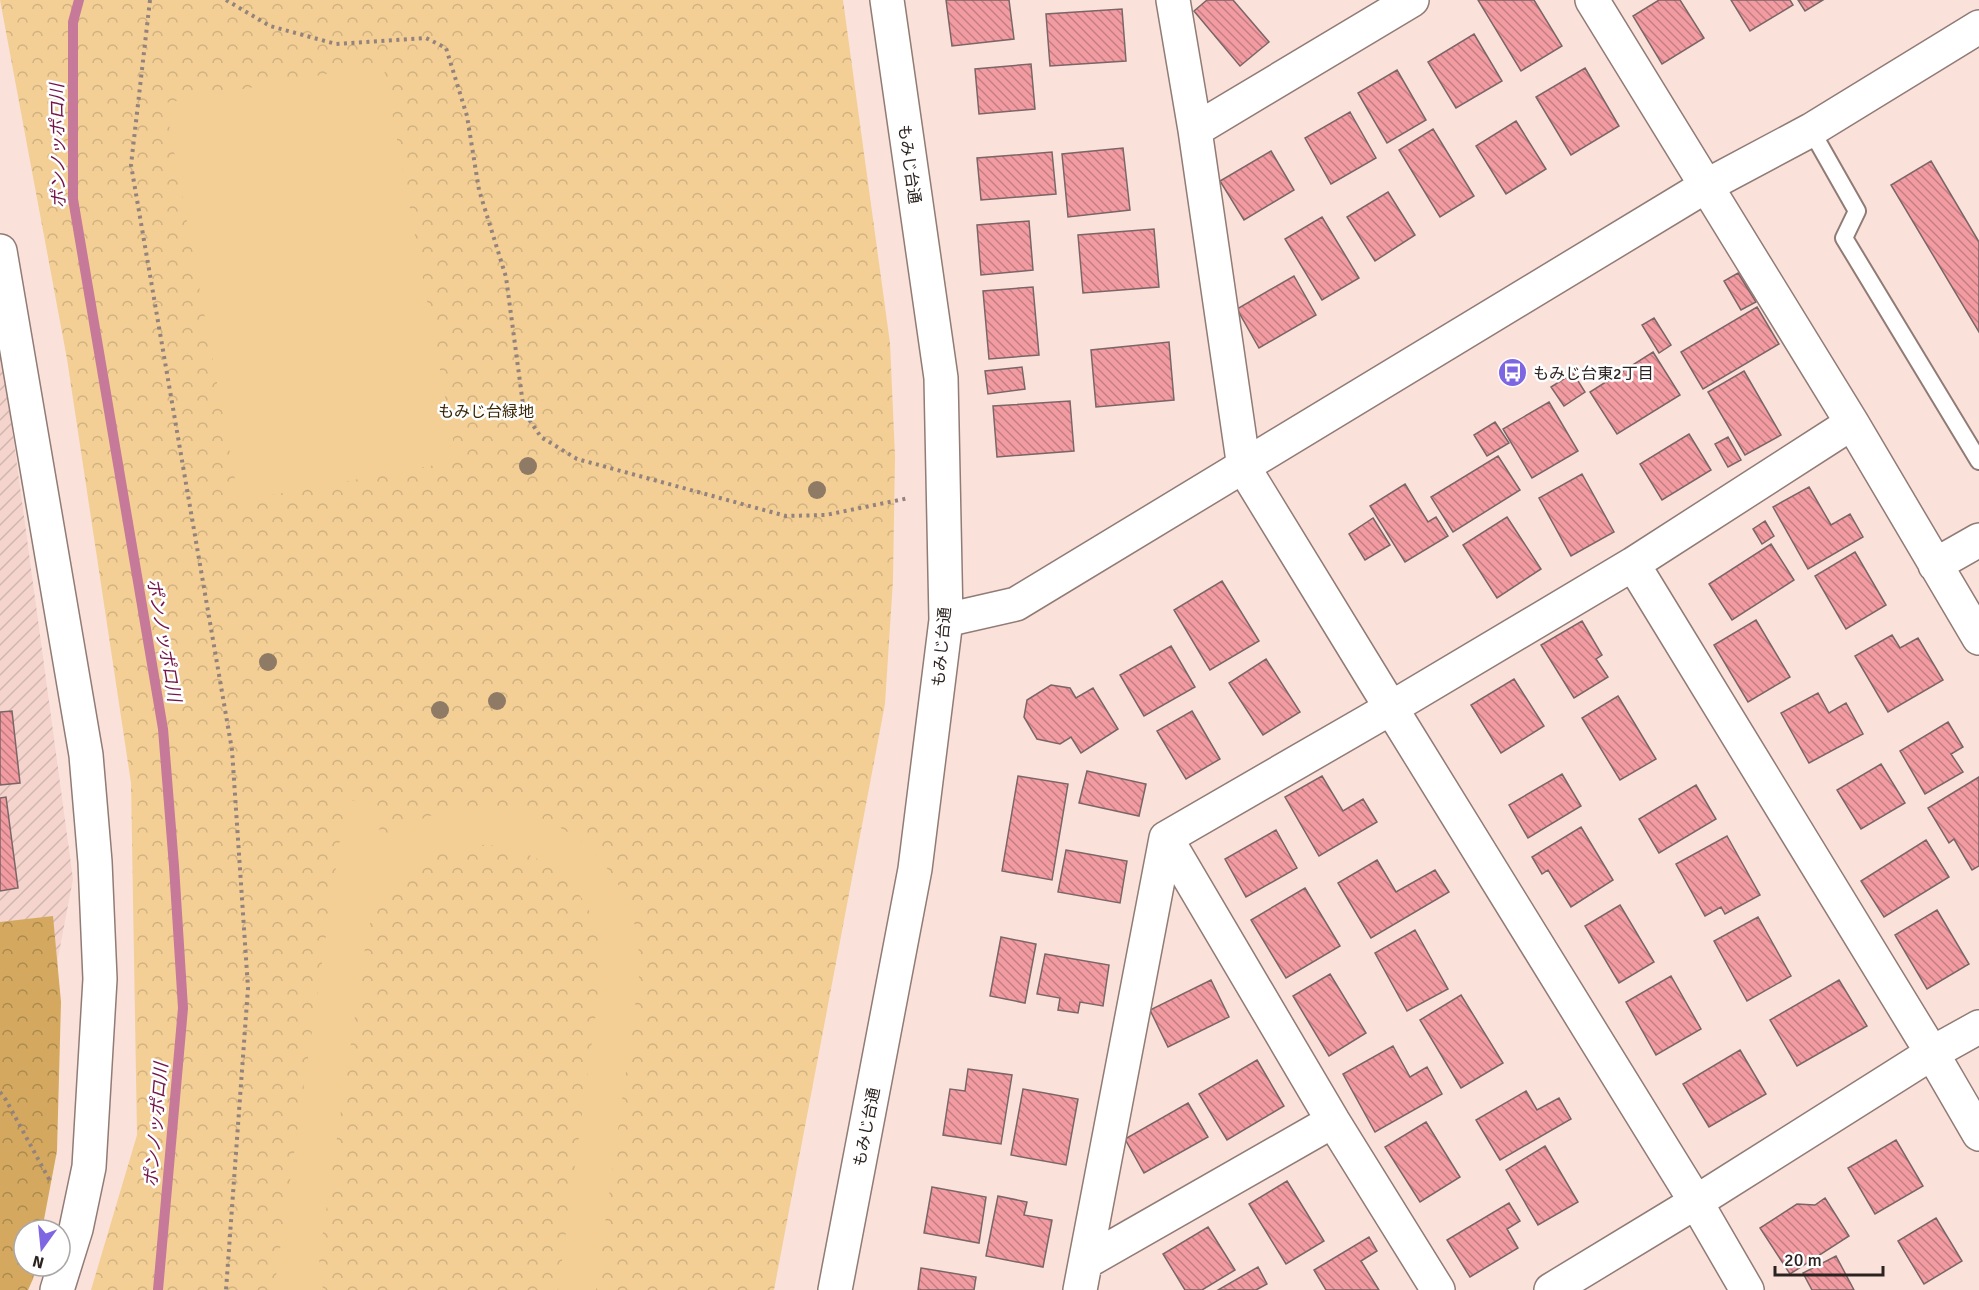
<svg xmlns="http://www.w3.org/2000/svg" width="1979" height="1290" font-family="Signika,'Noto Sans JP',sans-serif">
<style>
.industrial{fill:url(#industrial-furrows)}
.forest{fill:url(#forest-crowns)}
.park{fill:url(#park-crowns)}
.pitch{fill:#f3cf95}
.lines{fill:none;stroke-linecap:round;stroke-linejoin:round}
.stream{stroke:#c67999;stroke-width:10}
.building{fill:url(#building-back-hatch);stroke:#7b6566;stroke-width:1.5}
.service-casing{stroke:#917b75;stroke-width:20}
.minor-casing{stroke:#917b75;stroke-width:36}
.tertiary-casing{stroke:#917b75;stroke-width:36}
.path{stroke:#93827d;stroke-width:4;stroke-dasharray:3 4.5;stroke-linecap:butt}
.service{stroke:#fff;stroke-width:16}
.minor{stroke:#fff;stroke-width:33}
.tertiary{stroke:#fff;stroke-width:33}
.tree{fill:#8f7b65}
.labels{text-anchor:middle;stroke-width:5;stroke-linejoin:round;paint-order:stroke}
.street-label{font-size:16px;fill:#2c2320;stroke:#fff}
.poi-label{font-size:16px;fill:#2c2320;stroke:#fff;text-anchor:start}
.park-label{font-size:16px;fill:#382605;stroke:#fff}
.water-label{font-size:18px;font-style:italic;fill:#731547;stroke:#fff}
</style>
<defs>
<pattern id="industrial-furrows" width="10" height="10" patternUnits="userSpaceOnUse" patternTransform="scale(1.5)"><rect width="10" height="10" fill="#f4d4cc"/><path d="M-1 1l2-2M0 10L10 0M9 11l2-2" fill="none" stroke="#d1b6af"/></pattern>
<pattern id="forest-crowns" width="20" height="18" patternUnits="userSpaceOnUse" patternTransform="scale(1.5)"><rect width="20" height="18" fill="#d4a95f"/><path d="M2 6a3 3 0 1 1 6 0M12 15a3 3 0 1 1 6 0" fill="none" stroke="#ac894e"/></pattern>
<pattern id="park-crowns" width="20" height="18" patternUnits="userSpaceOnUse" patternTransform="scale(1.5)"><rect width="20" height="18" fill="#f3cf95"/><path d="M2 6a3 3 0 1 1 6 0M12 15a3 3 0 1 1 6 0" fill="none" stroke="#d0b180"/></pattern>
<pattern id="building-back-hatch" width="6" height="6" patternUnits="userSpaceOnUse" patternTransform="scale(1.5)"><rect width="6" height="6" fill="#f29ba1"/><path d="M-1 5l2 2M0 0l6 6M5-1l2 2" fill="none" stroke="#c47e83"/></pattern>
</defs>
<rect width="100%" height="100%" fill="#fae2db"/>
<!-- industrial -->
<path class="industrial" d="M0,339l73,540 -73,384z"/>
<!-- forest -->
<path class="forest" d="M53,916l8,86 -4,149 -15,79h-18v36h12l-3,13 -5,11h-28v-368z"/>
<!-- park -->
<path class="park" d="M0,0h843l47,343 5,113 -2,124 -8,124 -111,586h-683l46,-155 -6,-352 -64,-424z"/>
<!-- pitch -->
<path class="pitch" d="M383,64l74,397 -218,40 -74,-398z
M346,799l37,8 -5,31c32,-14 64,-31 100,-32 65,-2 127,40 151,100 8,21 10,42 11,63l-44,321h-38l44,-322c-1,-17 -2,-34 -9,-49 -30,-71 -122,-98 -184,-50 -20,15 -31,36 -41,59l-49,331 4,31h-49z"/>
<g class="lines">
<!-- stream -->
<path class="stream" d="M79,0l-6,22v177l90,530 11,137 9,142 -25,282"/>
</g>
<!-- building -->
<path class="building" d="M946,0h63l5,39 -62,7z
M1207,0h26l36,42 -29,24 -46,-55z
M1478,0h56l28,46 -41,25z
M1659,0h21l24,38 -42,26 -29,-48z
M1731,0h59l3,5 -43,26z
M1798,0h25l-18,11z
M1122,9l4,52 -76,5 -4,-52z
M1474,34l28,47 -46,27 -28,-46z
M1031,64l4,45 -56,5 -4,-45z
M1585,68l34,58 -48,29 -35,-58z
M1397,70l29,50 -39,23 -29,-50z
M1350,112l26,46 -45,26 -26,-46z
M1516,121l30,48 -40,25 -30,-48z
M1433,129l41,67 -34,21 -41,-67z
M1123,148l7,62 -62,7 -6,-63z
M1271,151l23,39 -50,30 -24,-39z
M1052,152l4,42 -75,6 -4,-42z
M1931,161l48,81v90l-88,-147z
M1388,192l27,43 -40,26 -28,-44z
M1322,217l37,61 -37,22 -37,-61z
M1029,221l4,49 -52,5 -4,-50z
M1154,229l5,58 -76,6 -5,-58z
M1738,273l18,29 -15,8 -17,-29z
M1294,276l22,39 -57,33 -22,-39z
M1033,287l6,68 -50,4 -6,-68z
M1757,307l22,37 -76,45 -22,-37z
M1654,318l17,27 -12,8 -17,-28z
M1169,342l5,58 -78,7 -5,-57z
M1653,352l27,43 -63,39 -27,-42z
M1022,367l3,22 -37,5 -3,-23z
M1744,371l37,64 -36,20 -37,-63z
M1573,373l12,19 -21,14 -13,-19z
M1070,401l4,50 -77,6 -4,-51z
M1549,402l29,49 -46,27 -29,-49z
M1495,422l14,21 -22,13 -13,-21z
M1689,434l22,36 -49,30 -22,-36z
M1728,437l13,23 -13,7 -13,-23z
M1498,456l22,34 -67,42 -22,-35z
M1582,474l32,58 -43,24 -32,-58z
M1405,484l23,38 8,-5 12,19 -43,26 -35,-56z
M1809,487l22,38 19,-11 13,23 -55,32 -35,-62z
M1507,517l34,52 -44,29 -34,-53z
M1373,518l17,27 -25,15 -16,-26z
M1765,521l9,15 -12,8 -9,-15z
M1771,544l23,36 -62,40 -23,-36z
M1855,552l31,53 -40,24 -31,-53z
M1222,581l37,60 -49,29 -36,-60z
M1756,620l34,57 -42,25 -34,-57z
M1582,621l20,34 -6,4 12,18 -34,21 -33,-53z
M1892,635l8,13 18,-10 25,42 -55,32 -33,-56z
M1171,646l24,41 -51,29 -24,-41z
M1266,659l34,53 -37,23 -34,-52z
M1514,679l30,47 -43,27 -30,-48z
M1051,685l19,3 6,10 17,-10 25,41 -37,24 -10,-16 -11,7 -23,-5 -13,-22 3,-17z
M1818,693l11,20 17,-10 17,31 -54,29 -28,-50z
M1618,696l38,63 -36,21 -38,-62z
M12,711l8,72 -20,2v-73z
M1192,711l28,48 -34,20 -29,-48z
M1948,722l15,25 -12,7 12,18 -38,22 -25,-43z
M1881,764l24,39 -44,26 -24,-39z
M1087,771l59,13 -7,32 -60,-13z
M1562,774l19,32 -53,32 -19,-33z
M1018,776l50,8 -16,96 -50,-9z
M1322,776l21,35 20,-12 14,23 -58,34 -34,-59z
M1979,777v89l-7,4 -18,-31 -5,4 -21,-35z
M1696,785l20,34 -57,34 -20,-34z
M6,797l12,91 -18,3v-93z
M1581,827l32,53 -42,27 -23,-37 -6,4 -10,-17z
M1276,830l21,38 -51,29 -21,-38z
M1727,836l33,59 -35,19 -4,-7 -16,9 -29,-52z
M1926,840l23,37 -65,40 -23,-36z
M1066,850l61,11 -7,42 -62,-11z
M1377,860l19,32 39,-22 14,22 -78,46 -33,-55z
M1305,888l35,58 -54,32 -35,-58z
M1620,905l34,57 -35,21 -34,-57z
M1937,910l32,54 -42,25 -32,-54z
M1758,917l33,59 -44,25 -33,-60z
M1415,930l33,59 -41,22 -32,-58z
M1001,937l35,7 -11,59 -35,-7z
M1045,954l64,11 -6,41 -23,-4 -2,11 -20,-3 2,-12 -23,-4z
M1330,974l36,59 -37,23 -36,-60z
M1671,976l30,53 -45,26 -30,-53z
M1211,980l18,37 -61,30 -18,-37z
M1839,980l28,46 -70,40 -27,-46z
M1461,995l42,68 -42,25 -41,-68z
M1393,1046l17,31 17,-10 15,27 -67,38 -32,-58z
M1740,1050l26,44 -57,33 -26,-43z
M1257,1060l27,46 -57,34 -28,-46z
M968,1069l44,6 -11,69 -58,-9 7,-46 15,2z
M1023,1089l55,10 -12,66 -55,-10z
M1526,1091l11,19 22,-12 12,21 -71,41 -24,-40z
M1188,1103l20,34 -64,36 -19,-34z
M1426,1122l34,55 -40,25 -35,-55z
M1896,1140l27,46 -48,28 -27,-46z
M1545,1146l33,56 -40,23 -32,-55z
M1287,1181l37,60 -38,23 -37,-60z
M932,1187l54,10 -7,46 -55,-10z
M998,1196l29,6 -3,13 28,5 -9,47 -57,-11z
M1825,1198l24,38 -59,38 -30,-46 37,-24 18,1z
M1509,1203l11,18 -13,8 11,19 -48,29 -23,-37z
M1936,1218l26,43 -38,23 -26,-43z
M1208,1227l27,43 -33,20h-17l-22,-36z
M1369,1237l8,14 -16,10 18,29h-53l-12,-20z
M1836,1256l18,34h-42l-9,-17z
M1258,1267l9,17 -11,6h-38z
M921,1268l55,9 -2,13h-56z"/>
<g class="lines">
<defs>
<path id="service" d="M1811,130l46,81 -13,27 135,223"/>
<path id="minor" d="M1173,0l22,130 49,338 147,240 305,494 51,88
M1592,0l260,423 127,215
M1195,130l217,-130
M0,251l86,504 9,107 5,117 -11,188 -13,62 -19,61
M1633,564l299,489 47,81
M1935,565l44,-25
M1166,838l167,283 105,169
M1086,1262l247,-141
M1080,1290l86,-452 225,-130 242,-144 219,-141
M1551,1290l145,-88 236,-149 47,-26"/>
<path id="tertiary" d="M946,620l70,-16 690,-418 105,-56 168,-103
M835,1290l80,-421 31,-249 -5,-242 -54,-378"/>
</defs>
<!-- service casing -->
<use href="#service" class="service-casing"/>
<!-- minor casing -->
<use href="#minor" class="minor-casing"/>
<!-- tertiary casing -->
<use href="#tertiary" class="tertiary-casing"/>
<!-- path -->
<path class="path" d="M150,0l-19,165 101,585 16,238 -22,302
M226,0l44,26 66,18 90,-6 20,10 21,68 12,74 27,87 18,135 17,25 36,22 209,57 40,-1 83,-17
M0,1092l6,8 44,81"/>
<!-- service -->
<use href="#service" class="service"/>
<!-- minor -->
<use href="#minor" class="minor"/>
<!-- tertiary -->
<use href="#tertiary" class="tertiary"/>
</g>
<!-- trees -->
<g class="tree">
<circle cx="528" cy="466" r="9"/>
<circle cx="817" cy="490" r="9"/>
<circle cx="268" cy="662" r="9"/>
<circle cx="497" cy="701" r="9"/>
<circle cx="440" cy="710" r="9"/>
</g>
<!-- icons -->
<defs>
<symbol id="bus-disc" viewBox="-11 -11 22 22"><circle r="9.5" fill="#7e65e1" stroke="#fff"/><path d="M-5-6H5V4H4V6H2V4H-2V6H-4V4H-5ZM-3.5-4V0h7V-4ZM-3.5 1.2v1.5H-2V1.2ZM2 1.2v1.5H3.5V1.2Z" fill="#fff"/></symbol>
</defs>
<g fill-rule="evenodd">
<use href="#bus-disc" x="1496" y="356" width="33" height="33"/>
</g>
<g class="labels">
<!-- street labels -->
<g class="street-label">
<text transform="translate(910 164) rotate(82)" y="6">もみじ台通</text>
<text transform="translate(941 647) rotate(-85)" y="6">もみじ台通</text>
<text transform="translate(866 1127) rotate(-79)" y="6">もみじ台通</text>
</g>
<!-- poi labels -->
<g class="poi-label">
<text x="1533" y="379">もみじ台東2丁目</text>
</g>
<!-- park labels -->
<g class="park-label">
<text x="486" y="417">もみじ台緑地</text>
</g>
<!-- water labels -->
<g class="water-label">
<text transform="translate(58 146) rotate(-91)" y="6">ポンノッポロ川</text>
<text transform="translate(164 640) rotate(80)" y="6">ポンノッポロ川</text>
<text transform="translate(156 1125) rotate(-85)" y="6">ポンノッポロ川</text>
</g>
</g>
<!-- north arrow -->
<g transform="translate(42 1248) rotate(195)"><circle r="28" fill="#ffffff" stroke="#aba7a6" stroke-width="1.5"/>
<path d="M0-4.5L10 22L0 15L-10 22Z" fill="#7e65e1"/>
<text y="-9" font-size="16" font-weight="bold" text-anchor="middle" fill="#2c2320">N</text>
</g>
<!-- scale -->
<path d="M1775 1266v9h108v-9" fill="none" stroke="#2c2320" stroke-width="3"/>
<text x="1784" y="1266" font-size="18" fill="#2c2320" stroke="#ffffff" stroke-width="4.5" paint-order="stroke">20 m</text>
</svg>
